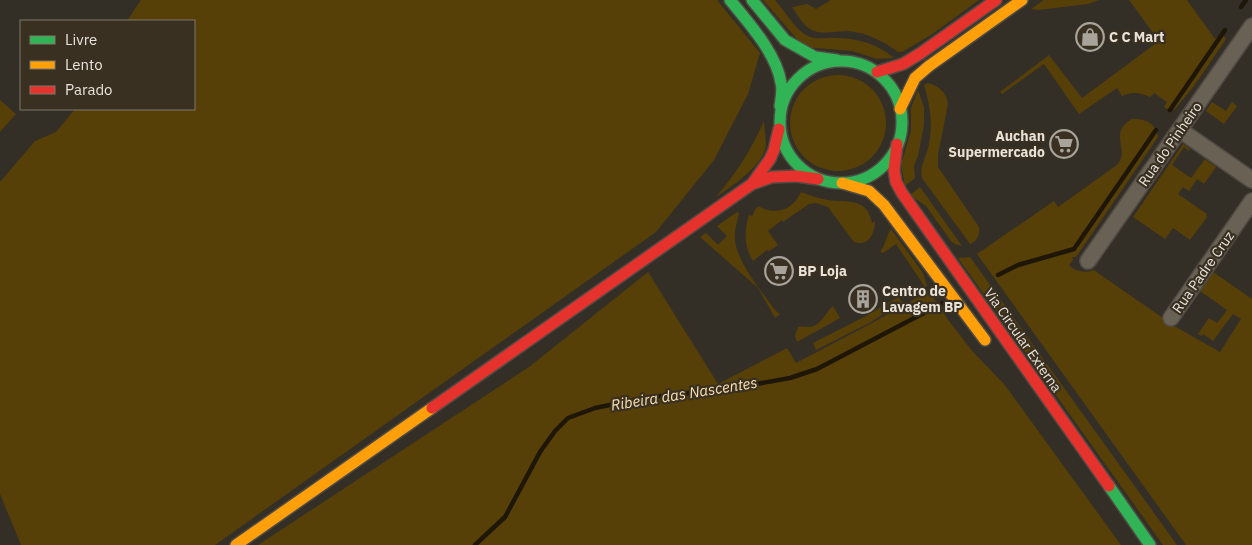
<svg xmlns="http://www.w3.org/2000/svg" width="1252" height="545" font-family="'IBM Plex Sans',sans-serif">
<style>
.green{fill:#573f08}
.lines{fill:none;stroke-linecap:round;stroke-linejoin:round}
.stream{stroke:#1e1606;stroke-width:4.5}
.street-casing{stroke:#4f4b44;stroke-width:18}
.fast-casing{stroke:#4f4b44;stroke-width:14}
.slow-casing{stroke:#4f4b44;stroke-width:14}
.jam-casing{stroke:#4f4b44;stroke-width:14}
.street{stroke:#696154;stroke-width:15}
.fast{stroke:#30b455;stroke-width:11}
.slow{stroke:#ff9f0a;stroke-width:11}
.jam{stroke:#e5322d;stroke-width:11}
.labels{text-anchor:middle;stroke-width:4.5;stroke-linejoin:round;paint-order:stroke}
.poi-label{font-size:14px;font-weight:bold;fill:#e9e3da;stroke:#393021;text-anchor:start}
.street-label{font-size:14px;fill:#e9e3da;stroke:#393021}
.water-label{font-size:15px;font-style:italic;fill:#fae0b0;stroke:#393021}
</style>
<rect width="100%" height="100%" fill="#332f27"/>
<!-- green -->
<path class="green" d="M141,0h576l43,53 -12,41 -34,66 -58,72 -441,313h-194l-21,-51v-312l35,-41 21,-9 19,-23h119v-88h-67z
M763,0h12c9,10 20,29 31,35 10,6 20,2 30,3 21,0 42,6 58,20l-17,1 -25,-8 -48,-4z
M831,0h148l-48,35 -29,17h-4c-15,-11 -31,-19 -50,-21 -11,0 -26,4 -36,-1 -9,-4 -14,-15 -20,-23l15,-3 9,5z
M1044,0h55l-11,4 -50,6 -7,-1z
M1129,0h58l28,39 7,-4 4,3 -2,4 -30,44 -19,23 -4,2 -7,-4 3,-5 -13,-9 -4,4c-11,-4 -17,-6 -28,-1l-5,-8 -38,26 -35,-50 -42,30 -2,-2 49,-37 33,43 77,-57z
M790 123a48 48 0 1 1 96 0a48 48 0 1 1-96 0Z
M928,83c11,3 19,10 20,21l-10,51v12l41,60c1,8 -2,14 -9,17l-48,-66c-3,-12 5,-22 7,-34 4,-21 1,-39 -5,-59z
M918,90l6,17v18l-6,31 -4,10 1,12 -10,8 -4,-21 10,-34v-23z
M0,100l16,14 -16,18z
M1212,102l14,9 6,-9 5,4 -13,18 -18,-13z
M1132,119c13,-1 24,4 26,18l-82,120h-4l1,3 -4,5c5,6 18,9 24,5l2,1 81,56 44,25 21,-33 -8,-5 -20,27 -10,-7 -1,2 -4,-2 11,-16 8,5 10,-13 -27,-19 13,-19 39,27v246h-66l-209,-291 77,-53 4,6 59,-42c14,-15 -10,-32 15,-46z
M764,121c0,7 2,16 2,24 -2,21 -36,42 -51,53 21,-24 36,-48 49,-77z
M1183,144l7,5 -1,2 -5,-4 -12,18 19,13 14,-19 11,8 -12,17 -7,-5 -8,12 -6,-4 -5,7 29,20 -1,2 1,1 -17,23 -17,-12 -8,11 -32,-22z
M920,187l42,59 -7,-2 -4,-3 -25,-35 -16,-11z
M801,192c8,3 17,6 26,8 19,3 40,-4 45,23l3,-2c0,13 -7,26 -21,21l-26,-35 -12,-4 -7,1 -26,18 -1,-2 -14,11 10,14 -9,6 -2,-1 -14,11c-9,-14 -9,-31 -4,-46l3,1 3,-6 3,-4c18,10 35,4 43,-14z
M737,212l2,1c-2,9 -5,18 -4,27 2,22 28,54 41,71l4,3 -5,4 -17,-30 -58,-51 6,-4 12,12 9,-9 -10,-10z
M891,229l32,44 4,13 -2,1 -29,-43 -13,9 -3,-1c6,-8 6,-16 11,-23z
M970,257l207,288h-14l-205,-287z
M648,272l70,112 69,-36 9,15 76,-40 57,-32 20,30 24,31 31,32 117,161h-863l271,-178z
M898,297l4,5 -31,20 -55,28 -3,-7 53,-27z
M833,306l7,12 -43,24 -2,-6 3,-9c4,-1 9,0 13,0 10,-2 15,-15 22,-21z"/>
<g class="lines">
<!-- stream -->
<path class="stream" d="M1241,7l5,-7
M1170,110l55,-80
M998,275l20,-10 56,-16 82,-119
M475,545l30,-28 35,-65 15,-21 13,-13 27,-10 49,-10 90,-10 56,-10 27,-9 126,-66"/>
<defs>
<path id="street" d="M1180,130l72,50
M1088,261l164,-235
M1171,318l81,-117"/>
<path id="fast" d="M730,0c18,22 47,54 51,83 2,7 0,16 -1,23
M752,0l33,40 30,17 22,3
M780 122a61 61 0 1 1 122 0a61 61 0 1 1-122 0Z
M1109,486l41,59"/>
<path id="slow" d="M900,109l15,-31 14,-12 93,-66
M842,183l27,8 15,14 101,135
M236,545l196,-137"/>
<path id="jam" d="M877,72l26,-8 18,-11 75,-53
M897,144l-3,26 2,12 6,11 207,293
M752,184l18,-25 4,-9 5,-21
M432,408l320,-224 20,-7 25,-1 21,3"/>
</defs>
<!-- street casing -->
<use href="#street" class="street-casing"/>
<!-- fast casing -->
<use href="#fast" class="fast-casing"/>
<!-- slow casing -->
<use href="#slow" class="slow-casing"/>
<!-- jam casing -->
<use href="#jam" class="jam-casing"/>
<!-- street -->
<use href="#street" class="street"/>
<!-- fast -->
<use href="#fast" class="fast"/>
<!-- slow -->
<use href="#slow" class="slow"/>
<!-- jam -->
<use href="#jam" class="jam"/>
</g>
<!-- icons -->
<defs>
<symbol id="shop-ring" viewBox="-11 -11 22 22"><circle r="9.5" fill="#393021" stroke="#a9a49b" stroke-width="1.5"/><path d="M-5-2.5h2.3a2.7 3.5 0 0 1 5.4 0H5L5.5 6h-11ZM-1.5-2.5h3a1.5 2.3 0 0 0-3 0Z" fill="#a9a49b"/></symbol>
<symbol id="supermarket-ring" viewBox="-11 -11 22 22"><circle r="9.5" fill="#393021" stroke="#a9a49b" stroke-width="1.5"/><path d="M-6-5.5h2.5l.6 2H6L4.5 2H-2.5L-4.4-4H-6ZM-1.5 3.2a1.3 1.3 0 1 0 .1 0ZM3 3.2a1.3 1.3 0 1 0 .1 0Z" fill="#a9a49b"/></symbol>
<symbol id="building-ring" viewBox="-11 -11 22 22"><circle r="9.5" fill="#393021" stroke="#a9a49b" stroke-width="1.5"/><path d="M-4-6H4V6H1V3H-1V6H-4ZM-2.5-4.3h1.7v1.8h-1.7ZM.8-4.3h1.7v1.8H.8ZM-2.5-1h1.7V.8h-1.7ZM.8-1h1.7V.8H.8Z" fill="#a9a49b"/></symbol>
</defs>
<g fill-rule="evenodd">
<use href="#shop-ring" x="1074" y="21" width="32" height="32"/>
<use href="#supermarket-ring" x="1048" y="128" width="32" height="32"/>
<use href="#supermarket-ring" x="763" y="255" width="32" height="32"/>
<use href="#building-ring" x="847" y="283" width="32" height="32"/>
</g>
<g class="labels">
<!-- poi labels -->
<g class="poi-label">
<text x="1109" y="42">C C Mart</text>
<text x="1045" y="141" text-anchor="end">Auchan<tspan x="1045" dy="16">Supermercado</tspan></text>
<text x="798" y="276">BP Loja</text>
<text x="882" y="296">Centro de<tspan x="882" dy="16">Lavagem BP</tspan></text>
</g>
<!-- street labels -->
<g class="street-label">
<text transform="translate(1170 144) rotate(-55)" y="5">Rua do Pinheiro</text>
<text transform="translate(1203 272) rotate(-55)" y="5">Rua Padre Cruz</text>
<text transform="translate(1023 340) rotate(55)" y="5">Via Circular Externa</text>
</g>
<!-- water labels -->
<g class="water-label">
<text transform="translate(684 394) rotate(-9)" y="5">Ribeira das Nascentes</text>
</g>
</g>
<!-- legend -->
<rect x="20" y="20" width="175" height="90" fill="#393021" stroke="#7f786b"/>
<rect x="30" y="36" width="25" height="8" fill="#30b455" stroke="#7f786b"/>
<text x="65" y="45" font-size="15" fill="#e9e3da">Livre</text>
<rect x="30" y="61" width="25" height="8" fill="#ff9f0a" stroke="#7f786b"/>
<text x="65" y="70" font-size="15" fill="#e9e3da">Lento</text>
<rect x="30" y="86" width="25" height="8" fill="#e5322d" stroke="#7f786b"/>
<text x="65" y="95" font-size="15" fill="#e9e3da">Parado</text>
</svg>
